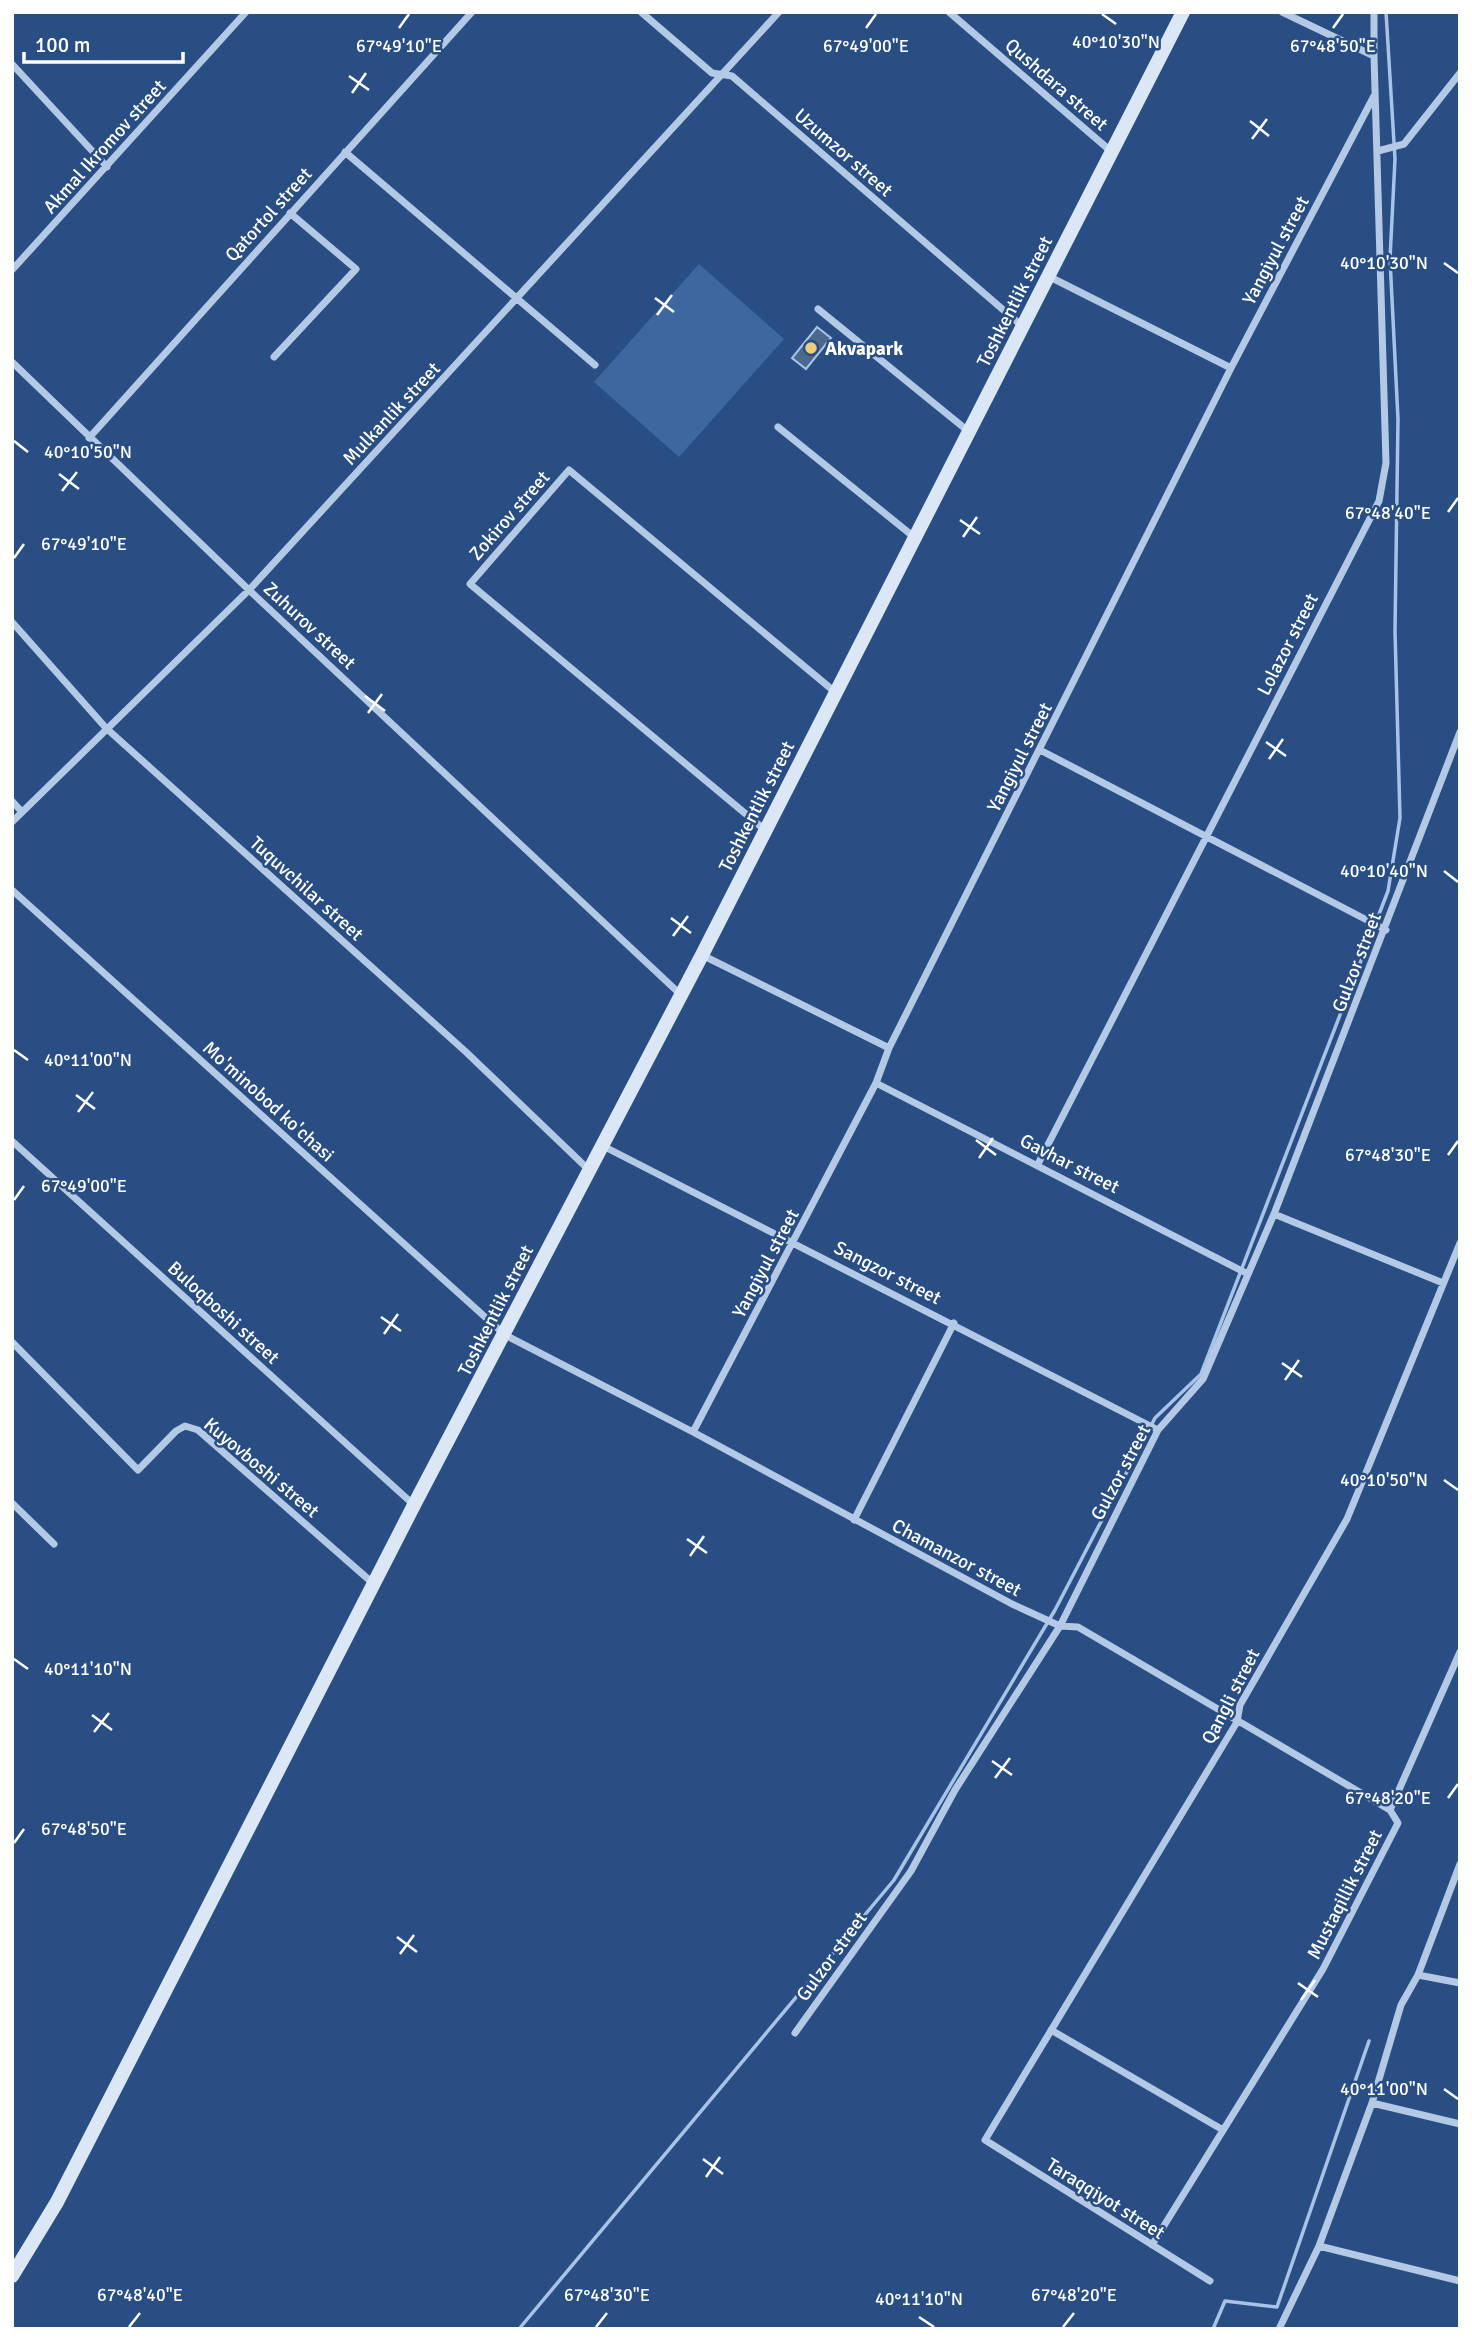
<svg xmlns="http://www.w3.org/2000/svg" width="1472" height="2341" font-family="Signika,sans-serif">
<style>
.green{fill:#3e679f}
.water{fill:#4d688d;stroke:#a7c3e6;stroke-width:2}
.lines{fill:none;stroke-linecap:round;stroke-linejoin:round}
.stream{stroke:#a7c3e6;stroke-width:3.5}
.minor{stroke:#b3c9e6;stroke-width:7}
.secondary{stroke:#dce7f6;stroke-width:14}
.ticks{fill:none;stroke:#fff;stroke-width:2.5}
.poi-dot{fill:#edcf7a;stroke:#294e83;stroke-width:2.5}
.labels{text-anchor:middle;stroke-width:5;stroke-linejoin:round;paint-order:stroke}
.street-label{font-size:19px;fill:#fff;stroke:#294e83}
.poi-label{font-size:19px;font-weight:bold;fill:#fff;stroke:#294e83;text-anchor:start}
.ticks-label{font-size:18px;text-anchor:middle;fill:#fff;stroke:#294e83;stroke-width:5;stroke-linejoin:round;paint-order:stroke}
</style>
<rect width="100%" height="100%" fill="#294e83"/>
<!-- green -->
<path class="green" d="M699,264l85,75 -105,118 -85,-75z"/>
<!-- water -->
<path class="water" d="M817,327l14,11 -25,31 -14,-11z"/>
<g class="lines">
<!-- stream -->
<path class="stream" d="M519,2329l375,-449 161,-270 100,-192 46,-44 187,-483 12,-73 -5,-187 3,-212 -8,-160 5,-100 -9,-147
M1213,2329l12,-28 52,6 92,-266"/>
<!-- minor -->
<path class="minor" d="M641,12l71,61 20,3 290,250
M949,12l164,141
M1374,12v44
M12,64l95,103
M1378,151l26,-7 56,-71
M345,152l250,213
M12,270l234,-258
M1048,276l183,92
M818,309l150,122
M274,357l82,-88 -66,-56
M12,362l237,228 431,404
M778,427l136,110
M89,438l383,-426
M12,622l94,106 360,324 122,117
M1040,750l346,180
M12,801l10,11
M12,822l237,-232 530,-578
M765,830l-295,-246 99,-114 266,222
M12,890l493,445 188,97 319,172 48,22 18,1 312,183
M702,955l187,93
M876,1083l372,191
M12,1141l402,364
M601,1145l557,285
M1038,1164l341,-663 7,-38 -12,-407 -92,-44
M1274,1214l169,69
M12,1342l126,128 38,-39 9,-5 13,4 177,155
M693,1432l183,-349 13,-35 342,-680 143,-272
M12,1503l42,41
M854,1520l100,-197
M1418,1975l42,8
M1051,2030l172,100
M795,2033l116,-162 44,-81 105,-164 98,-196 45,-51 71,-165 186,-482
M1372,2103l88,21
M1152,2245l171,-276 75,-146 -8,-13 70,-158
M1319,2246l141,35
M1210,2281l-225,-141 252,-418 3,-17 107,-186 113,-276
M1279,2329l40,-83 53,-143 29,-98 17,-30 42,-111"/>
<!-- secondary -->
<path class="secondary" d="M12,2276l45,-74 357,-697 288,-550 481,-943"/>
</g>
<!-- ticks -->
<path class="ticks" d="M1102,14l14,10M399,28l10,-14M866,28l10,-14M1333,28l10,-14M349,76l20,14M352,93l14,-20M1250,121l19,15M1252,139l15,-20M1444,263l14,10M655,298l19,14M657,315l15,-20M14,441l14,11M59,474l20,15M62,491l15,-19M1448,512l10,-14M960,520l20,14M963,537l14,-20M14,558l10,-14M365,696l20,15M368,713l14,-19M1266,742l20,14M1269,759l14,-20M1444,871l14,11M671,918l20,15M673,936l15,-20M14,1050l14,10M76,1095l19,14M78,1112l15,-20M976,1140l20,15M1448,1155l10,-14M979,1158l14,-20M14,1200l10,-14M381,1317l20,14M384,1334l14,-20M1282,1363l20,14M1285,1380l14,-20M1444,1480l14,10M687,1539l20,14M690,1556l14,-20M14,1659l14,10M92,1715l20,15M94,1732l15,-19M992,1761l20,14M995,1778l15,-20M1448,1798l10,-14M14,1843l10,-14M397,1937l20,15M400,1954l14,-19M1298,1983l20,14M1301,2000l14,-20M1444,2089l14,10M703,2159l20,15M706,2177l14,-20M919,2317l15,10M129,2327l11,-14M596,2327l11,-14M1063,2327l11,-14"/>
<!-- markers -->
<circle class="poi-dot" cx="811" cy="348" r="7"/>
<g class="labels">
<!-- street labels -->
<g class="street-label">
<text transform="translate(1057 84) rotate(41)" y="7">Qushdara street</text>
<text transform="translate(104 146) rotate(-48)" y="7">Akmal Ikromov street</text>
<text transform="translate(844 152) rotate(41)" y="7">Uzumzor street</text>
<text transform="translate(268 214) rotate(-48)" y="7">Qatortol street</text>
<text transform="translate(1275 250) rotate(-62)" y="7">Yangiyul street</text>
<text transform="translate(1014 301) rotate(-63)" y="7">Toshkentlik street</text>
<text transform="translate(391 413) rotate(-47)" y="7">Mulkanlik street</text>
<text transform="translate(509 515) rotate(-49)" y="7">Zokirov street</text>
<text transform="translate(310 625) rotate(43)" y="7">Zuhurov street</text>
<text transform="translate(1287 644) rotate(-63)" y="7">Lolazor street</text>
<text transform="translate(1019 757) rotate(-63)" y="7">Yangiyul street</text>
<text transform="translate(756 806) rotate(-63)" y="7">Toshkentlik street</text>
<text transform="translate(307 888) rotate(42)" y="7">Tuquvchilar street</text>
<text transform="translate(1356 962) rotate(-69)" y="7">Gulzor street</text>
<text transform="translate(269 1101) rotate(42)" y="7">Mo'minobod ko'chasi</text>
<text transform="translate(1070 1163) rotate(27)" y="7">Gavhar street</text>
<text transform="translate(765 1263) rotate(-62)" y="7">Yangiyul street</text>
<text transform="translate(888 1272) rotate(27)" y="7">Sangzor street</text>
<text transform="translate(495 1310) rotate(-63)" y="7">Toshkentlik street</text>
<text transform="translate(224 1312) rotate(42)" y="7">Buloqboshi street</text>
<text transform="translate(262 1467) rotate(40)" y="7">Kuyovboshi street</text>
<text transform="translate(1120 1472) rotate(-62)" y="7">Gulzor street</text>
<text transform="translate(957 1557) rotate(28)" y="7">Chamanzor street</text>
<text transform="translate(1230 1696) rotate(-63)" y="7">Qangli street</text>
<text transform="translate(1344 1894) rotate(-63)" y="7">Mustaqillik street</text>
<text transform="translate(831 1956) rotate(-54)" y="7">Gulzor street</text>
<text transform="translate(1106 2198) rotate(32)" y="7">Taraqqiyot street</text>
</g>
<!-- poi labels -->
<g class="poi-label">
<text x="825" y="355">Akvapark</text>
</g>
</g>
<g class="ticks-label">
<text x="1116" y="48">40°10'30"N</text>
<text x="1333" y="52">67°48'50"E</text>
<text x="399" y="52">67°49'10"E</text>
<text x="866" y="52">67°49'00"E</text>
<text x="1384" y="269">40°10'30"N</text>
<text x="88" y="458">40°10'50"N</text>
<text x="1388" y="519">67°48'40"E</text>
<text x="84" y="550">67°49'10"E</text>
<text x="1384" y="877">40°10'40"N</text>
<text x="88" y="1066">40°11'00"N</text>
<text x="1388" y="1161">67°48'30"E</text>
<text x="84" y="1192">67°49'00"E</text>
<text x="1384" y="1486">40°10'50"N</text>
<text x="88" y="1675">40°11'10"N</text>
<text x="1388" y="1804">67°48'20"E</text>
<text x="84" y="1835">67°48'50"E</text>
<text x="1384" y="2095">40°11'00"N</text>
<text x="140" y="2301">67°48'40"E</text>
<text x="607" y="2301">67°48'30"E</text>
<text x="1074" y="2301">67°48'20"E</text>
<text x="919" y="2305">40°11'10"N</text>
</g>
<!-- border -->
<rect width="1472" height="2341" fill="none" stroke="#ffffff" stroke-width="28"/>
<!-- scale -->
<path d="M24 52v10h159v-10" fill="none" stroke="#ffffff" stroke-width="3.5"/>
<text x="35" y="52" font-size="21" fill="#ffffff" stroke="#294e83" stroke-width="5" paint-order="stroke">100 m</text>
</svg>
